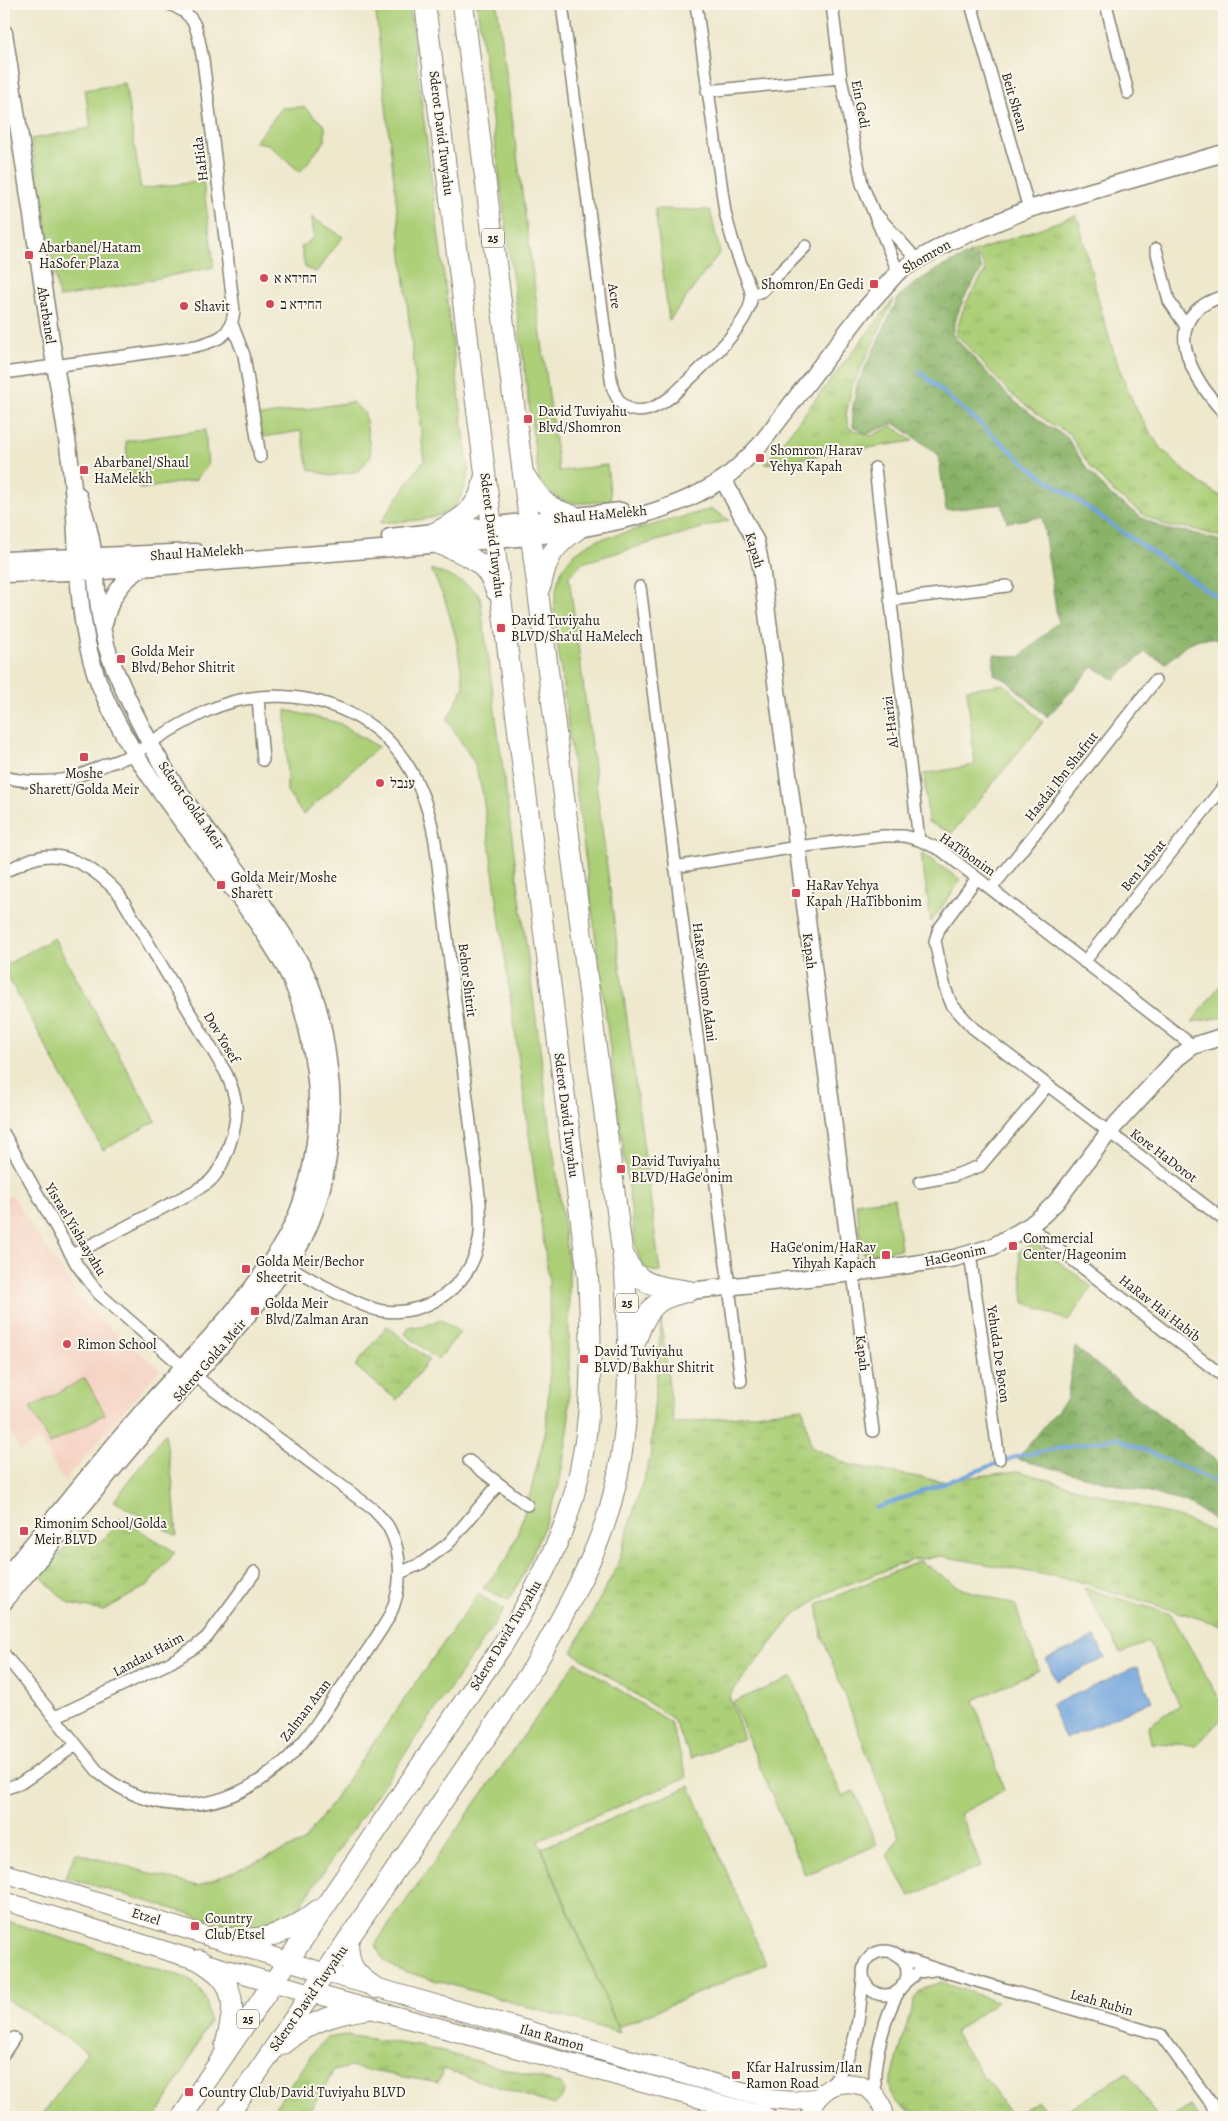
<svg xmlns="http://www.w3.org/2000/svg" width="1228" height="2121" font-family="Alegreya,'Frank Ruhl Libre',serif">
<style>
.built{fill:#f5d2c2}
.grass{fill:url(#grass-tufts);stroke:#64764a}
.forest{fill:url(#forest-crowns);stroke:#526742}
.park{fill:#accf78;stroke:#64764a}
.water{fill:#71a4dd;stroke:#46607c}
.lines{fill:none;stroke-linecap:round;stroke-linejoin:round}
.stream{stroke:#71a4dd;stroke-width:4}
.street-casing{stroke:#858274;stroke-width:14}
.secondary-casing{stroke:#858274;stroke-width:19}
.primary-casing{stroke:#858274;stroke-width:20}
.highway-casing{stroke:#858274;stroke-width:22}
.street{stroke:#fff;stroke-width:11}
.secondary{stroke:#fff;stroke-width:16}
.primary{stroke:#fff;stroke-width:18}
.highway{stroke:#fff;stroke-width:20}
.poi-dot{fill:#d1495b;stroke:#fbf7ec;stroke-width:2}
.labels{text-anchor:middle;stroke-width:4;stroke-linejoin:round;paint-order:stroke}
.shield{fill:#fbf7ec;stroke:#5f5e5a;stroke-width:1}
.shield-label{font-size:12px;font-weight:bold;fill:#1c1c1c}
.street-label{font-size:14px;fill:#1c1c1c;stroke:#fbf7ec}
.poi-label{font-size:14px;fill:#1c1c1c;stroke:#fbf7ec;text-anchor:start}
</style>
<defs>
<pattern id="grass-tufts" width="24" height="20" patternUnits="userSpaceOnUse" patternTransform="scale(1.25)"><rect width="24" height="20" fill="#accf78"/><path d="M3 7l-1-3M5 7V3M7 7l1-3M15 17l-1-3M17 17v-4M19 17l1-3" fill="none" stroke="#93b167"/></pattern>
<pattern id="forest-crowns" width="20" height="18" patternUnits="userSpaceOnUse" patternTransform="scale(1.25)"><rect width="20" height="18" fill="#89b268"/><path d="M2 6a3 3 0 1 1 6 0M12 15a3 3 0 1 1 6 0" fill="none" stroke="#6f9055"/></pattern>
</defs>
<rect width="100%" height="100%" fill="#fbf7ec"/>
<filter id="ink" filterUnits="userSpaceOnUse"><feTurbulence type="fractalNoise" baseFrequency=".02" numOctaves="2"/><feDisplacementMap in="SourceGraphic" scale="10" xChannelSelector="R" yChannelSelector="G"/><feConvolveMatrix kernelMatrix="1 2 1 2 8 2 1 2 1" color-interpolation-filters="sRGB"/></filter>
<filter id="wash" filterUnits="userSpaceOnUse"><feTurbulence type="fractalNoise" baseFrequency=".0096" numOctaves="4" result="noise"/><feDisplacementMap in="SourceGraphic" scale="20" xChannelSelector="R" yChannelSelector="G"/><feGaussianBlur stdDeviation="1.12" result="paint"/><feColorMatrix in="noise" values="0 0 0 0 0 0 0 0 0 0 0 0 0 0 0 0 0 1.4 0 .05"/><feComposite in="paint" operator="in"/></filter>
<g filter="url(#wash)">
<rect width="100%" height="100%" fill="#eee8cd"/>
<!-- built -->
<path class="built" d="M12,1195l66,102 22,23 60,49 -96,113 -24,-42 -20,11 -16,-30v-222z"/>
<!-- grass -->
<path class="grass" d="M1077,215c19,70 38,178 85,234 17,19 40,37 62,49v40l-34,-10 -21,-1 -25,-12 -32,-24 -23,-26 -20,-32 -21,-11 -36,-27 -56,-61c6,-27 14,-41 30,-63l-6,-13 -12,-4z
M894,299l-42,88 -6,28 3,13 22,8 21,-10 21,15 -148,23z
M661,1321l13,103 129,-16 8,39 39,18 90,16 78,-10 166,48 40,18v89l-150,-46 -133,-24 -28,4 -85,32 -33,22 -66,82 15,42 -53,20 -18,-39 -101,-67 45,-86 33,-108z
M387,1326l42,34 -32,40 -42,-34z
M120,1518l55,34 -27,33 -45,26 -34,-7 -28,-27 41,-50 19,16z
M943,1983l54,18 -43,32 58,84c-26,0 -96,4 -115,-14 -5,-5 -6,-11 -7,-18l24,-86c7,-11 16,-15 29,-16z
M346,2035l78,12 138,37c5,10 0,15 -8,21l-111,-36 -5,14 -89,-16 -15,4 -28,46h-38l47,-67 12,-12z"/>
<!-- forest -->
<path class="forest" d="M966,256l12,3 4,11c-16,22 -24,37 -30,64l58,64 36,27 20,11 20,31 23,27 33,24 26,12 21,2 35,10v100c-28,-11 -38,4 -58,21l-21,-11 -31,27 -21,-12 -46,50 -41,-37 -12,-5v-20l26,2 38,-35 -16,-105 -35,5 -5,-18 -56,6 -8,-56 -44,-31 -27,11 -14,-8 -1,-14 5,-27 42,-89 15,-12 25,-16z
M1075,1347l149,120v58l-39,-23 -168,-43 50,-60z"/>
<!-- park -->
<path class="park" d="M375,4h34l60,468c-3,12 -8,31 -19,38 -19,12 -49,11 -70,13l44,-63z
M477,4h20l62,467 48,-6 4,35c-31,4 -51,9 -72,-20z
M125,83l16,106 62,-8 11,86 -155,31 -28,-159 60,-11 -6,-38z
M304,107l21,19v15l-25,31 -32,-28 -13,-2 27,-34z
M655,209l55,1 10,42 -51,69z
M312,217l31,20 -27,35 -11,-4 -4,-21 13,-10z
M352,402l13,12 6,42 -12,15 -28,5 -22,-7 -8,-38 -44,7 -3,-21z
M205,430l3,36 -13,14 -54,9 -13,-11 -2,-37z
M712,509l17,11 -147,43 -13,13 91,696 -13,-2 -6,-8 -5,-14 -82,-630c1,-38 5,-61 43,-78z
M431,569c17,7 37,12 49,28l89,670v158l-10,61 -15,41 -23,52 -13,21 -25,-12 24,-29 10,-24 13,-41 16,-65 4,-62 -1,-86 -67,-491 -8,-28 -27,-42 17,-33 -8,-49 -11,-38z
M1004,684l39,38 -91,111 -24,-11 -4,-48 51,-9 -8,-76z
M286,710l53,13 39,24 -75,68 -16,-23z
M921,853l40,27 -30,42z
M54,938l102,183 -53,29 -99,-180v-4z
M1224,980v37l-32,5z
M894,1198l7,51 -38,5 -7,-51z
M1034,1242l58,45 -24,34 -44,-19 -5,-50z
M440,1319l20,13 -22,28 -33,-26 5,-8 13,1z
M85,1378l20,36 -55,30 -20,-36z
M165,1433l8,52 4,51 -63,-35z
M920,1561l42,28 53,16 24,65 -65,30 30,90 -44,24 21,52 -71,30 -23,-41 12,-18 -77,-201 -5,-32z
M1084,1588l87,26 53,93v9l-27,29 -46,-2 -3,-17 32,-21 -31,-63 -28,11z
M478,1594l26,16 -204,296 -15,11 -27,11 -27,-2 -166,-49 11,-24 122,33 106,-44z
M576,1662l95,61 16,54 -149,64 82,192 -221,-63c-13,-8 -20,-12 -23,-27z
M792,1677l50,119 12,-5 23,54 -72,30 -72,-173z
M690,1786l76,178 -148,63 -76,-179z
M4,1920l180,57 13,8 10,17 2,20 -26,50 -27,45h-115l46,-65 -83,-55z
M1127,2072l30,45h-99z
M1038,2101l12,16h-37l-1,-1z
M1191,2106l7,11h-25z"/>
<!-- water -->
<path class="water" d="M1095,1637l10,21 -49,23 -10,-22z
M1137,1667l15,34 -87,38 -14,-34z"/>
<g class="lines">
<!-- stream -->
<path class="stream" d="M919,371l114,99 191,132
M876,1508l142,-52 99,-18 107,47"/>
</g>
</g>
<g filter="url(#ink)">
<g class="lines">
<defs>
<path id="street" d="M562,4l50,382c11,35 38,28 61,9 21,-21 83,-73 78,-102 -2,-11 -7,-20 -10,-29 -7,-17 -12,-35 -16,-52l-29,-208
M832,4l9,74 21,106 36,88
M971,4l58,205
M1106,4l22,89
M707,91l134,-13
M877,215l40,45
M1156,249l13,52 16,24
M752,295l10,-4 44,-45
M1224,296c-69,20 -33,81 0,117
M232,324l12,31 16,102
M4,373l192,-27c23,-6 35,-10 38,-35l-31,-251c-6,-28 -4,-45 -34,-56
M875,468l44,372
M640,587l101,794
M890,600l117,-14
M258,698l5,62
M4,777c19,5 44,6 64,2 13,-3 26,-10 39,-15 9,-3 20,-6 28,-11 6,-3 11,-7 16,-11 18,-11 37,-22 56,-31 47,-22 105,-19 150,6 47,26 69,73 78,124l45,362c0,13 2,29 -2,42 -10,43 -52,71 -95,66 -22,-3 -81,-36 -100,-49
M675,867l122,-20 86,-11h21l15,4 22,10 252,196
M4,872c10,-4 21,-12 32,-14 32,-9 63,14 83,36l107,179c5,11 9,22 10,33 2,20 -12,62 -26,75 -5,4 -11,7 -17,11l-121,63
M977,878l-38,51 -4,12 10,47 7,17 21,23 251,192
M991,889l164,-208
M1084,962l140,-176
M4,1134l73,131 21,28 85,74 191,143c5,6 12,12 15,18 15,28 13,62 0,89 -16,27 -35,53 -53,78 -18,27 -37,57 -63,76 -55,43 -119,46 -174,2l-95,-119
M920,1182l33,-6 27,-10 68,-81
M1029,1226l195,151
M970,1254l29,205
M853,1273l20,158
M469,1461l58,44
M400,1573l22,-10 26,-19 51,-60
M55,1717l116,-55 24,-15 12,-10 48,-65
M4,1789l17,-6 55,-38
M863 1973a22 22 0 1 1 44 0a22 22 0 1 1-44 0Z
M899,1957l40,13 222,65 50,68 6,14
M903,1984l15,-12 16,-2
M4,2053l10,-15
M829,2086c27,-27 31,-72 34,-108
M877,2097c-8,-27 9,-86 24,-109"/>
<path id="secondary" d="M4,33c15,100 30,200 46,300 7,48 17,96 22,145 7,65 2,134 24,197 37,103 127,188 183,282 22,36 30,73 36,114 7,54 -3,121 -30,168 -35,62 -96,120 -143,173 -47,55 -92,111 -138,167
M723,479l33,63 5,25 92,706
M390,537l231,-26
M4,560l192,-8
M4,574l99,-3 428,-34c63,-10 138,-21 192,-58 13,-9 25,-22 36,-33l103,-134 36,-40 19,-12 32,-18 80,-33 195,-56
M104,624c5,-23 17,-45 39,-56
M689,1291l164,-18 102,-15 37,-11 37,-21 14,-11 13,-13 53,-70 67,-73 17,-13 31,-10
M4,1602c49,-60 97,-120 148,-179 31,-35 64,-70 94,-106 19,-23 39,-46 54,-72 27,-51 37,-119 29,-176 -4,-34 -10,-68 -25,-99 -33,-63 -82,-116 -122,-174 -28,-41 -50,-86 -69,-131 -16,-38 -15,-80 -21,-120 -3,-18 -8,-34 -14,-50"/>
<path id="primary" d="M4,1873l329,102 437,124 25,2 24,-4
M4,1901c90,27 180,57 271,82 164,45 328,88 492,134
M810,2117c8,-45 68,-45 75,0"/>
<path id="highway" d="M525,476c16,25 20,31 49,40
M434,533c26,-13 45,-23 50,-54
M439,544c27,10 48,17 57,47
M541,585c6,-29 13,-39 37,-56
M625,1257c11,28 33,30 59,33
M633,1349c5,-15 12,-37 26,-47 8,-6 21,-8 30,-11
M212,1937c45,4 70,3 106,-27
M348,1939c0,27 6,35 28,49
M199,1960c7,5 16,10 22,17 18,19 10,46 4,69
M283,2044c24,-22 53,-31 85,-35
M182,2117l320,-471c23,-38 45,-76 61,-118 31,-81 30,-166 25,-251l-163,-1273
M227,2117l307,-450c23,-41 46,-81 64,-125 34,-85 33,-178 27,-268l-162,-1270"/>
</defs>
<!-- street casing -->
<use href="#street" class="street-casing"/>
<!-- secondary casing -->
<use href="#secondary" class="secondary-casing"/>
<!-- primary casing -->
<use href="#primary" class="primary-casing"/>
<!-- highway casing -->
<use href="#highway" class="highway-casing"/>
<!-- street -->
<use href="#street" class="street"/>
<!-- secondary -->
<use href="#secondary" class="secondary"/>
<!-- primary -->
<use href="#primary" class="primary"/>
<!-- highway -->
<use href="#highway" class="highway"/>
</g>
</g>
<!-- markers -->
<g class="poi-dot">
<rect x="24" y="250" width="10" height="10" rx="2.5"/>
<circle cx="264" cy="278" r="5"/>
<rect x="869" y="279" width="10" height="10" rx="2.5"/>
<circle cx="270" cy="304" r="5"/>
<circle cx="184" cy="306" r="5"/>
<rect x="523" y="414" width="10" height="10" rx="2.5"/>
<rect x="755" y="453" width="10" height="10" rx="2.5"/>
<rect x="79" y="465" width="10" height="10" rx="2.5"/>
<rect x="496" y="623" width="10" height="10" rx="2.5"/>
<rect x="116" y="654" width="10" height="10" rx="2.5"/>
<rect x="79" y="752" width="10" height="10" rx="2.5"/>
<circle cx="380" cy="783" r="5"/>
<rect x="216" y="880" width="10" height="10" rx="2.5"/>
<rect x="791" y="888" width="10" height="10" rx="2.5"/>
<rect x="616" y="1164" width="10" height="10" rx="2.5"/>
<rect x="1008" y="1241" width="10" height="10" rx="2.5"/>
<rect x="881" y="1250" width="10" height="10" rx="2.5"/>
<rect x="241" y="1264" width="10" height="10" rx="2.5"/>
<rect x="250" y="1306" width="10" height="10" rx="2.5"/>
<circle cx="67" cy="1344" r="5"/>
<rect x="579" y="1354" width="10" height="10" rx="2.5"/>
<rect x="19" y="1526" width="10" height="10" rx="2.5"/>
<rect x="190" y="1921" width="10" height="10" rx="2.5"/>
<rect x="731" y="2070" width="10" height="10" rx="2.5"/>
<rect x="184" y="2087" width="10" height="10" rx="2.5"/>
</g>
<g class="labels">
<!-- shield labels -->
<g class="shield">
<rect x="482" y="228.5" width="22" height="19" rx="4"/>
<rect x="616" y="1293.5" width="22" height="19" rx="4"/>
<rect x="237" y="2009.5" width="22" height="19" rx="4"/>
</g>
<g class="shield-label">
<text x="493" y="242">25</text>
<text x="627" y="1307">25</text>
<text x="248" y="2023">25</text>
</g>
<!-- street labels -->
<g class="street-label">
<text transform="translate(1015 102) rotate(74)" y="5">Beit Shean</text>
<text transform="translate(861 104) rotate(79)" y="5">Ein Gedi</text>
<text transform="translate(442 133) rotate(83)" y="5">Sderot David Tuvyahu</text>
<text transform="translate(200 159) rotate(-97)" y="5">HaHida</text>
<text transform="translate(926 256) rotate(-30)" y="5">Shomron</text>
<text transform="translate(615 296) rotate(82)" y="5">Acre</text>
<text transform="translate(47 315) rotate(81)" y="5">Abarbanel</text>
<text transform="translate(600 514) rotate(-5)" y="5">Shaul HaMelekh</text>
<text transform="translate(493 535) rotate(83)" y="5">Sderot David Tuvyahu</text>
<text transform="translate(755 550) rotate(74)" y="5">Kapah</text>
<text transform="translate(197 552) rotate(-4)" y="5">Shaul HaMelekh</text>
<text transform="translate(890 722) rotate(-97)" y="5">Al-Harizi</text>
<text transform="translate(1061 776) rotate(-52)" y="5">Hasdai Ibn Shafrut</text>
<text transform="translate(192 805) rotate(55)" y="5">Sderot Golda Meir</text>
<text transform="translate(968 854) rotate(35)" y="5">HaTibonim</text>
<text transform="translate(1143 865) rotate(-51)" y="5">Ben Labrat</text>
<text transform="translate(810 951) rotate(83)" y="5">Kapah</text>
<text transform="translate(468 980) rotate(83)" y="5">Behor Shitrit</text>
<text transform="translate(705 982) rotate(83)" y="5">HaRav Shlomo Adani</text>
<text transform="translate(222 1037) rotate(59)" y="5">Dov Yosef</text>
<text transform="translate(567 1115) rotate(83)" y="5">Sderot David Tuvyahu</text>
<text transform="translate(1164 1155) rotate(37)" y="5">Kore HaDorot</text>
<text transform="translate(76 1229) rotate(59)" y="5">Yisrael Yishaayahu</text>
<text transform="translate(955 1255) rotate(-12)" y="5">HaGeonim</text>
<text transform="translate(1160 1308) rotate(38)" y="5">HaRav Hai Habib</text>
<text transform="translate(863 1353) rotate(83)" y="5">Kapah</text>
<text transform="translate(999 1354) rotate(82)" y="5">Yehuda De Boton</text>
<text transform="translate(209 1360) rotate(-49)" y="5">Sderot Golda Meir</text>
<text transform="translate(505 1635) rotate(-59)" y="5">Sderot David Tuvyahu</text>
<text transform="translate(148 1654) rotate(-28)" y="5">Landau Haim</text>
<text transform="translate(305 1710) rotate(-53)" y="5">Zalman Aran</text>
<text transform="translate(146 1916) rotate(17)" y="5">Etzel</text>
<text transform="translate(308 1998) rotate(-55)" y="5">Sderot David Tuvyahu</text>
<text transform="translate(1102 2002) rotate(16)" y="5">Leah Rubin</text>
<text transform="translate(552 2037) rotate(16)" y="5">Ilan Ramon</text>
</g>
<!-- poi labels -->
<g class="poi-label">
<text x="39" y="252">Abarbanel/Hatam<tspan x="39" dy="16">HaSofer Plaza</tspan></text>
<text x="274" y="283">החידא א</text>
<text x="864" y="289" text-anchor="end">Shomron/En Gedi</text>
<text x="280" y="309">החידא ב</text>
<text x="194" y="311">Shavit</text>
<text x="538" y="416">David Tuviyahu<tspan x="538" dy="16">Blvd/Shomron</tspan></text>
<text x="770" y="455">Shomron/Harav<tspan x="770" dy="16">Yehya Kapah</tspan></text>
<text x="94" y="467">Abarbanel/Shaul<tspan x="94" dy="16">HaMelekh</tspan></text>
<text x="511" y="625">David Tuviyahu<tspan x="511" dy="16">BLVD/Sha'ul HaMelech</tspan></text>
<text x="131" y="656">Golda Meir<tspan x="131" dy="16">Blvd/Behor Shitrit</tspan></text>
<text x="84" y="778" text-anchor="middle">Moshe<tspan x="84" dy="16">Sharett/Golda Meir</tspan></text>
<text x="390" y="788">ענבל</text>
<text x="231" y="882">Golda Meir/Moshe<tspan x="231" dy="16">Sharett</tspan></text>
<text x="806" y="890">HaRav Yehya<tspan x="806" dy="16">Kapah /HaTibbonim</tspan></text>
<text x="631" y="1166">David Tuviyahu<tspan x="631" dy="16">BLVD/HaGe'onim</tspan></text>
<text x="1023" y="1243">Commercial<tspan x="1023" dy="16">Center/Hageonim</tspan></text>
<text x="876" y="1252" text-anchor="end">HaGe'onim/HaRav<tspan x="876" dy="16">Yihyah Kapach</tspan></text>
<text x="256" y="1266">Golda Meir/Bechor<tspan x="256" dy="16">Sheetrit</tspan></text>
<text x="265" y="1308">Golda Meir<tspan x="265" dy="16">Blvd/Zalman Aran</tspan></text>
<text x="77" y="1349">Rimon School</text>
<text x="594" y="1356">David Tuviyahu<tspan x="594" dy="16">BLVD/Bakhur Shitrit</tspan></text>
<text x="34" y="1528">Rimonim School/Golda<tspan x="34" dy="16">Meir BLVD</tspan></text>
<text x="205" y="1923">Country<tspan x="205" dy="16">Club/Etsel</tspan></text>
<text x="746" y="2072">Kfar HaIrussim/Ilan<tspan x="746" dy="16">Ramon Road</tspan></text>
<text x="199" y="2097">Country Club/David Tuviyahu BLVD</text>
</g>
</g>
<!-- margin -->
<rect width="1228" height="2121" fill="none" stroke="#fbf7ec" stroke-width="20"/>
</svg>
